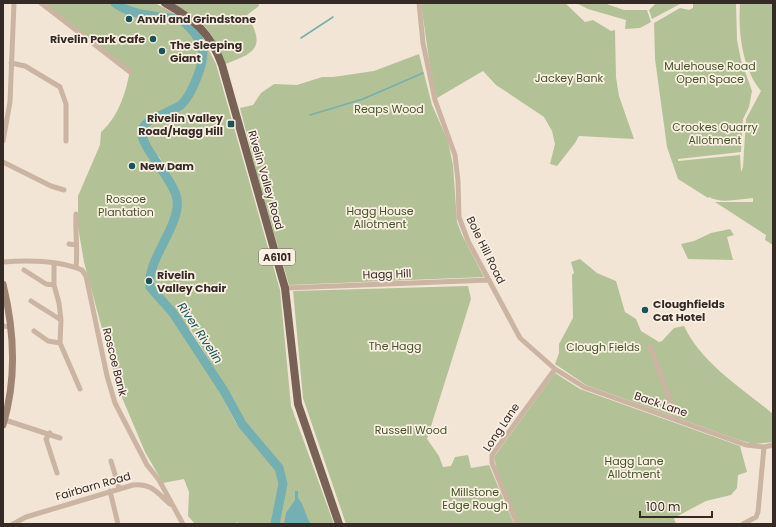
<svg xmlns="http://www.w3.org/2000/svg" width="776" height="527" font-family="Poppins,sans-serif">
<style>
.green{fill:#b3c296}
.water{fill:#74afb1}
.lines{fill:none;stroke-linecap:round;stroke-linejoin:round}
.stream{stroke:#74afb1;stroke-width:1.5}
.river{stroke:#74afb1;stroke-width:9}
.street{stroke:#cbb5a2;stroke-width:5}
.secondary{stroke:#9f8373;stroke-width:7}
.primary{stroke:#786155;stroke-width:8}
.poi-dot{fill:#185559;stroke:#faefe3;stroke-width:1.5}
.labels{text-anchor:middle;stroke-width:3.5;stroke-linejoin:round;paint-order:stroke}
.shield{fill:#faefe3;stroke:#70655e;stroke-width:1}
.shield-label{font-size:10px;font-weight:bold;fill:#352a25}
.poi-label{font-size:11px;font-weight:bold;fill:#352a25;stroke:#faefe3;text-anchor:start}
.park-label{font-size:11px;fill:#445527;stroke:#faefe3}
.street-label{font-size:11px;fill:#352a25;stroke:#faefe3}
.water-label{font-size:12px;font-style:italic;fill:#185559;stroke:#faefe3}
</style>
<rect width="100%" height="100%" fill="#f2e5d6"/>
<!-- green -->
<path class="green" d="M44,3h111l26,14 12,10 9,10 14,27 64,226 11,116 43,118h-56l7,-40 -2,-13 -37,-46 -16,-26 2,-1 -41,-68 8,-4v-2l-11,6 -13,-19 -24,-26 1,-12 14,-27 9,-21 4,-14v-15l-19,-38 -10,-11 -6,-13 8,-11 19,-8c5,-11 22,-13 24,-26l-6,-1 -4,8 -9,9 -31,14 -5,11v11l21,30 13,26v15l-13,34 -9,14 -5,15 1,12 25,31 44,69 19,36 42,47 3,14 -8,40h-34l-2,-2 -2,2h-40l-7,-8 1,-24 -5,-13 -21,4 -18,-31 -27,-64 -34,-126 -6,-35v-31l22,-51 1,-13c18,-16 25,-40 29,-62z
M172,3h86l1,3 -12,9c19,32 9,38 -22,49 -13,-35 -21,-42 -53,-61z
M421,3h144l20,19 8,-2 18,11 4,-1 1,47 3,19 15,43 -55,-3 -4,7 -18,23 -7,-2 5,-20 -3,-13 -8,-14 -48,-32 -13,-14 -46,27 -7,-31z
M576,3h28l20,7h23l4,12 -11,6 -15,1 1,-9 -38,-11z
M656,3h24v1l-28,15 -3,-9z
M693,3h43l1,37 4,20 11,31 -3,16 -6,12 -2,33 -63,7v2l62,-6 1,17 2,-5 3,-48 15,-28c-19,-23 -23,-59 -21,-88h33v242l-8,-5 1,-5 -51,-33h38v-4c-14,1 -32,6 -44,-1l-1,1 -30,-19 -11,-32 -12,-88 -1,-36 26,-15 9,2 4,-2z
M419,54l13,51 16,36 5,24 4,57 5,13 22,42 -195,8 -33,-114 -16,-63 13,-3 8,-12 13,-9 23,1 25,-8h11l41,-6z
M730,229l4,6 -7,2 6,23 -45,-1 -7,-15 13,-3 17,-8z
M580,259l17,14 19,8 9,31 11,7 5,12 18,11 3,-1 12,-13 10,-2c18,38 58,62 89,88v28l-19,2 -15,-4 -153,-55 -31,-21 4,-11v-9l14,-26 -1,-43 2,-2 -3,-11z
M468,286l3,13 -44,140 12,17 4,11 8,-1 4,-9 13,-2 3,13 18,-3 25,59h-168l-43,-126 -10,-107z
M555,373l25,16 160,57 7,26 -9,3 -1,13 -6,7 -25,6 -32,17 2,6h-157l-22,-53 -3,-14z"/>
<!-- water -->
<path class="water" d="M295,491h3v7c7,8 7,18 13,26h-27l2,-11 9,-13z"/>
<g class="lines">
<!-- stream -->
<path class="stream" d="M301,38l32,-21
M310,115l53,-16 60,-26"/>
<!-- river -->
<path class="river" d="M115,3c21,15 44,12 67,17 8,7 17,17 20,27 5,12 -11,49 -21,58 -11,8 -36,13 -39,25 -4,15 32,49 35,69 4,27 -31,61 -27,88l23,26 51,78 18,33 37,44 4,16 -8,40"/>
<!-- street -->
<path class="street" d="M41,3l89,69
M419,3l4,40 12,57 20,55 3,26 1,36 9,24 52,97 35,31 29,18 162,58 18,2 9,-2
M11,63l14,3 35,21 6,17v37
M3,141l7,-39 4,-99
M3,162l48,24 13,4
M69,244l7,1
M3,262c25,-2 55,-2 79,8l4,6 21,100 8,27 32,62 12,15 24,44
M54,264v21l5,18 2,17 -1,23 20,46
M76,267c2,-17 -1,-35 0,-53
M24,270l22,14 8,1
M285,288l204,-8
M31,301l30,19
M3,326l8,1
M34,331l14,10 12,2
M650,346l27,74
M5,420l55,18
M50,433l-4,6 11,34
M111,461l8,27
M110,491l8,33
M13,524l13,-7 107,-32c19,-2 24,8 37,19
M517,524l-25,-61v-8l63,-86
M743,524l13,-7 2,-5 6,-65"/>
<!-- secondary -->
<path class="secondary" d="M3,284c11,45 14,95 0,141"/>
<!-- primary -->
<path class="primary" d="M165,3c30,17 45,29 57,62l63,223 13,116 41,120"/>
</g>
<!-- markers -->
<g class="poi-dot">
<circle cx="129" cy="19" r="4"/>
<circle cx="153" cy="39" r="4"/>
<circle cx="162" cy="51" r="4"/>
<rect x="227" y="120" width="8" height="8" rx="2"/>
<circle cx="132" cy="166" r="4"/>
<circle cx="149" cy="281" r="4"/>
<circle cx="645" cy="310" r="4"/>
</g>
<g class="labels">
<!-- shield labels -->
<rect class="shield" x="259" y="249" width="36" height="16" rx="3"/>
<g class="shield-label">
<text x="277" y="261">A6101</text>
</g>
<!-- poi labels -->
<g class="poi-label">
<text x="137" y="23">Anvil and Grindstone</text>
<text x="145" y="43" text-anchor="end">Rivelin Park Cafe</text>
<text x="170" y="49">The Sleeping<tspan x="170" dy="13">Giant</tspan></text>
<text x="223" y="122" text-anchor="end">Rivelin Valley<tspan x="223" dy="13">Road/Hagg Hill</tspan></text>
<text x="140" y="170">New Dam</text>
<text x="157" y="279">Rivelin<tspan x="157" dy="13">Valley Chair</tspan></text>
<text x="653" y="308">Cloughfields<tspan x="653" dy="13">Cat Hotel</tspan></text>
</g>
<!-- park labels -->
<g class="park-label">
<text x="710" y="70">Mulehouse Road<tspan x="710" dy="13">Open Space</tspan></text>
<text x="569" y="82">Jackey Bank</text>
<text x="389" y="113">Reaps Wood</text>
<text x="715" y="131">Crookes Quarry<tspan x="715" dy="13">Allotment</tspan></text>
<text x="126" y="203">Roscoe<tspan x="126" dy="13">Plantation</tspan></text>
<text x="380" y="215">Hagg House<tspan x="380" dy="13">Allotment</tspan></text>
<text x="395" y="350">The Hagg</text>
<text x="603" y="351">Clough Fields</text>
<text x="411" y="434">Russell Wood</text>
<text x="634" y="465">Hagg Lane<tspan x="634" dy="13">Allotment</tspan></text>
<text x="475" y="496">Millstone<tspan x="475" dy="13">Edge Rough</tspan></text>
</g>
<!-- street labels -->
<g class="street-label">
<text transform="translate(266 180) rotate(74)" y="4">Rivelin Valley Road</text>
<text transform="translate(486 250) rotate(64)" y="4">Bole Hill Road</text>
<text transform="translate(387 274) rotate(-2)" y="4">Hagg Hill</text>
<text transform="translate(115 362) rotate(76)" y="4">Roscoe Bank</text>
<text transform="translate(661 404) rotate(19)" y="4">Back Lane</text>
<text transform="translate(501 427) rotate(-56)" y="4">Long Lane</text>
<text transform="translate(93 486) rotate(-16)" y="4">Fairbarn Road</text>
</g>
<!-- water labels -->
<g class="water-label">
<text transform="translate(200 333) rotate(56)" y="4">River Rivelin</text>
</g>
</g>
<!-- border -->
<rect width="776" height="527" fill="none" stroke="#352a25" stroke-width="8"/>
<!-- scale -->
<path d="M640 511v6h72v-6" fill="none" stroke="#352a25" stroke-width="2"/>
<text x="646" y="511" font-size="12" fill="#352a25" stroke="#faefe3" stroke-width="3" paint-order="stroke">100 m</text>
</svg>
